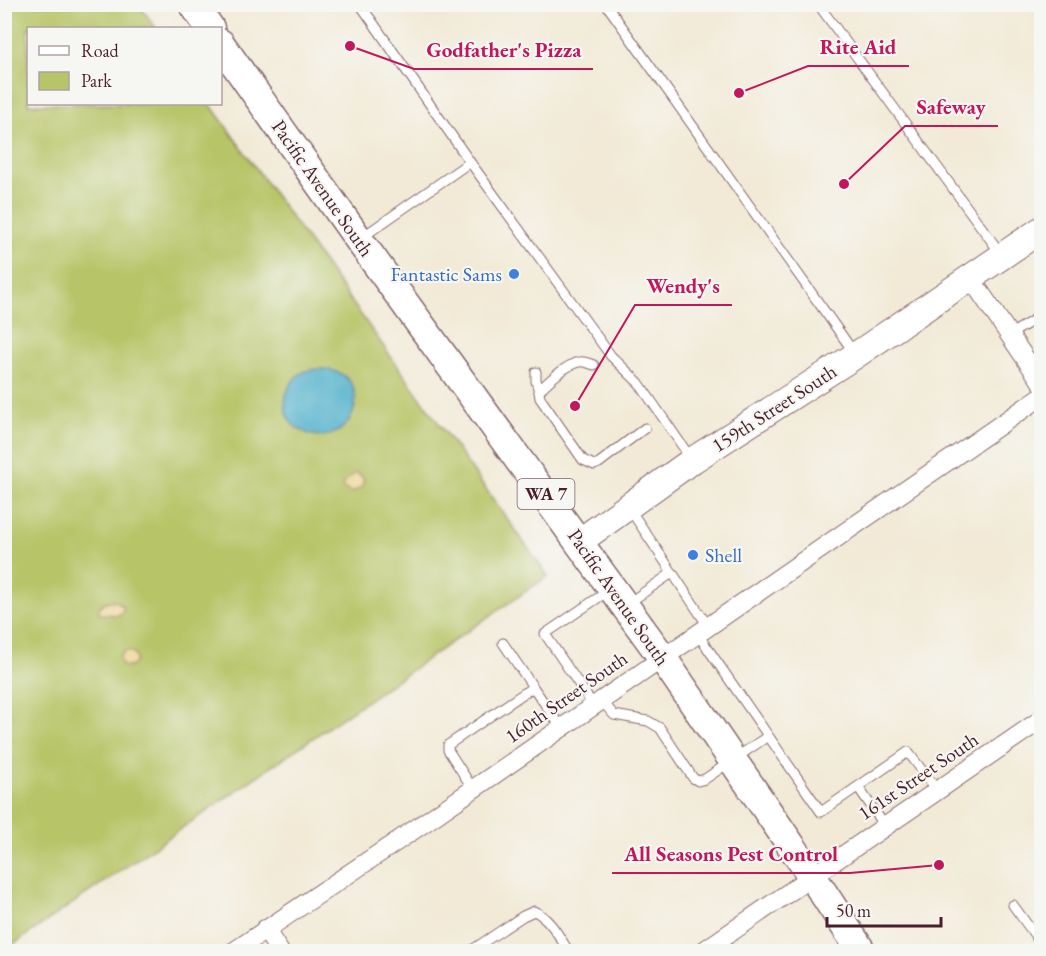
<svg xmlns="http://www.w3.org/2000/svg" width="1046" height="956" font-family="'EB Garamond',serif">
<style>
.green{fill:#b7c568;stroke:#80724a;stroke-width:1.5}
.sand{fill:#eeda9e;stroke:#9c7c64;stroke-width:1.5}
.water{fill:#4caecb;stroke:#4b667b;stroke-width:1.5}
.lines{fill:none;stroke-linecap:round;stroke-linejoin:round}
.lane-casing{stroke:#856667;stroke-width:11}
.street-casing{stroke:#856667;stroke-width:20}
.secondary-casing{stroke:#856667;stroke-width:28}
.primary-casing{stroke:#856667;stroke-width:31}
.lane{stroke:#fff;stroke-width:9}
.street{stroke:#fff;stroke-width:18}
.secondary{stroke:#fff;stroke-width:26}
.primary{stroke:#fff;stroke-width:28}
.shop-dot{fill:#3f7fe0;stroke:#f6f6f2;stroke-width:2}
.labels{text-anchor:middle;stroke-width:4.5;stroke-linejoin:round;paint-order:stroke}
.shield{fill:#f6f6f2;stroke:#7e6067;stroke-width:1.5}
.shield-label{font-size:18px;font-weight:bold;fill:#4a1f2b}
.street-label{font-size:20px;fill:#4a1f2b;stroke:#f6f6f2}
.shop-label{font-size:20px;fill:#366cbe;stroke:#f6f6f2;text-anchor:end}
.leader{fill:none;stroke:#c2185b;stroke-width:2}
.callout-dot{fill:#c2185b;stroke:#f6f6f2;stroke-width:2}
.callout-label{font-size:21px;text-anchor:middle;font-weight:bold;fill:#c2185b;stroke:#f6f6f2;stroke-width:4.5;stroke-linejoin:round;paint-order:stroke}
</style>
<rect width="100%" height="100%" fill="#f6f6f2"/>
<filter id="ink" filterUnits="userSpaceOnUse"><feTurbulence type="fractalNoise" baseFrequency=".0167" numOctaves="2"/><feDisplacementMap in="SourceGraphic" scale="12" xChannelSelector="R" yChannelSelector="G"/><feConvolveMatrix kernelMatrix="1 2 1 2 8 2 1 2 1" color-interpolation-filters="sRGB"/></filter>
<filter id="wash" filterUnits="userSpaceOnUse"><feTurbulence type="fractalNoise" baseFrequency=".008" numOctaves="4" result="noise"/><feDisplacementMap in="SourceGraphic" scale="24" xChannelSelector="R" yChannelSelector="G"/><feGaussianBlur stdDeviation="1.35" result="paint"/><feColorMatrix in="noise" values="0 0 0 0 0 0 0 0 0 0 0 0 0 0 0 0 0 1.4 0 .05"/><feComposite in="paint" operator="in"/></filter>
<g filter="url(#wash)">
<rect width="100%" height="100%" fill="#f2ead7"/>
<!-- green -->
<path class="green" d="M5,5h134l17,23h-128v76h182l338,472 -543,374z"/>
<!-- sand -->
<path class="sand" d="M356,473l7,4v9l-11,7 -9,-5v-5z
M116,601l7,5v5l-4,4 -19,-1 -2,-3c3,-8 10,-11 18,-10z
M120 659a8 8 0 1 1 16 0a8 8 0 1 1-16 0Z"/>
<!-- water -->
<path class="water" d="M325,369c58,7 25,93 -28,59 -20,-14 -13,-49 9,-57 6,-2 13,-2 19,-2z"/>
</g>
<g filter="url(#ink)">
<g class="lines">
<defs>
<path id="lane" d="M360,4l110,158 141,194 28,27 53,77
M606,4l249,350
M818,4l183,250
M361,238l109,-76
M1009,335l33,-20
M594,365c-4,-1 -10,-4 -14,-3 -10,0 -36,22 -41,30l1,6 43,62 11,5 5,-2 46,-35
M536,372v9l3,11
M629,508l79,118
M627,604l45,-31
M697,633l124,179 87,-60 29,38
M533,687l28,40
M601,700l13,15 34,6 12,7 33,50 5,3 7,-2 63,-43
M593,705l-48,-71 63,-43
M858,787l27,39
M473,789l-25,-39v-5l85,-58 -30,-44
M1013,905l29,40
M469,952l54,-36 11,-5c16,7 26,27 35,41"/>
<path id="street" d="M970,277l72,106
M265,929l15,23
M233,952l194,-131 615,-425
M702,952l340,-233"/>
<path id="secondary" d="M580,541l113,-81 163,-105 186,-126"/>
<path id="primary" d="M193,4l17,24
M220,43l139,197 303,417 150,219 50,76"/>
</defs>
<!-- lane casing -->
<use href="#lane" class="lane-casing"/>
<!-- street casing -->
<use href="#street" class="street-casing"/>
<!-- secondary casing -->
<use href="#secondary" class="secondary-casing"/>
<!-- primary casing -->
<use href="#primary" class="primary-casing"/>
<!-- lane -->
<use href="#lane" class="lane"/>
<!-- street -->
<use href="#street" class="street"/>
<!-- secondary -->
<use href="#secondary" class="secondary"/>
<!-- primary -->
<use href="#primary" class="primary"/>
</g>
</g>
<!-- markers -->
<g class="shop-dot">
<circle cx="514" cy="274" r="6"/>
<circle cx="693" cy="555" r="6"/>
</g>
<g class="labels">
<!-- shield labels -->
<rect class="shield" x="517.5" y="479" width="57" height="30" rx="4.5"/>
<g class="shield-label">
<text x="546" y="500">WA 7</text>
</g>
<!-- street labels -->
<g class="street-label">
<text transform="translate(323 188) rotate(55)" y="7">Pacific Avenue South</text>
<text transform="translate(774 408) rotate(-33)" y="7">159th Street South</text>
<text transform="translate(619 597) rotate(55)" y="7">Pacific Avenue South</text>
<text transform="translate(566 697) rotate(-35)" y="7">160th Street South</text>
<text transform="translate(918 776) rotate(-34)" y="7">161st Street South</text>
</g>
<!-- shop labels -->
<g class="shop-label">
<text x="502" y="281">Fantastic Sams</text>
<text x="705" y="562" text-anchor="start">Shell</text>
</g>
</g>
<!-- callouts -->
<path class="leader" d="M739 93L808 66H909M350 46L414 69H593M844 184L905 126H998M575 406L635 305H732M939 865L850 873H612"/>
<g class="callout-dot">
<circle cx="739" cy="93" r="6"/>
<circle cx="350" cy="46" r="6"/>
<circle cx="844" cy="184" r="6"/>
<circle cx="575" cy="406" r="6"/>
<circle cx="939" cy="865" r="6"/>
</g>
<g class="callout-label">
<text x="858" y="54">Rite Aid</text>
<text x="504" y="57">Godfather's Pizza</text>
<text x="951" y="114">Safeway</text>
<text x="683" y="293">Wendy's</text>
<text x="731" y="861">All Seasons Pest Control</text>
</g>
<!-- margin -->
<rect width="1046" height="956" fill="none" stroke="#f6f6f2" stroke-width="24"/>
<!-- legend -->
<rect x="27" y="27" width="195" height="78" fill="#f6f6f2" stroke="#b1a0a2" stroke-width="1.5"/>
<rect x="39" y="46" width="30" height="9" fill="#ffffff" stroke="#b1a0a2" stroke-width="1.5"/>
<text x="81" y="57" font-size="18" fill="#4a1f2b">Road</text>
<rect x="39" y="72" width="30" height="18" fill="#b7c568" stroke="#b1a0a2" stroke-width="1.5"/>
<text x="81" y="87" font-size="18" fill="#4a1f2b">Park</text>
<!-- scale -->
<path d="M827 917v9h114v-9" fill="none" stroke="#4a1f2b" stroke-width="3"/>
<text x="836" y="917" font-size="18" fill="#4a1f2b" stroke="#f6f6f2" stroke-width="4.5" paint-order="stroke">50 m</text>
</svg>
